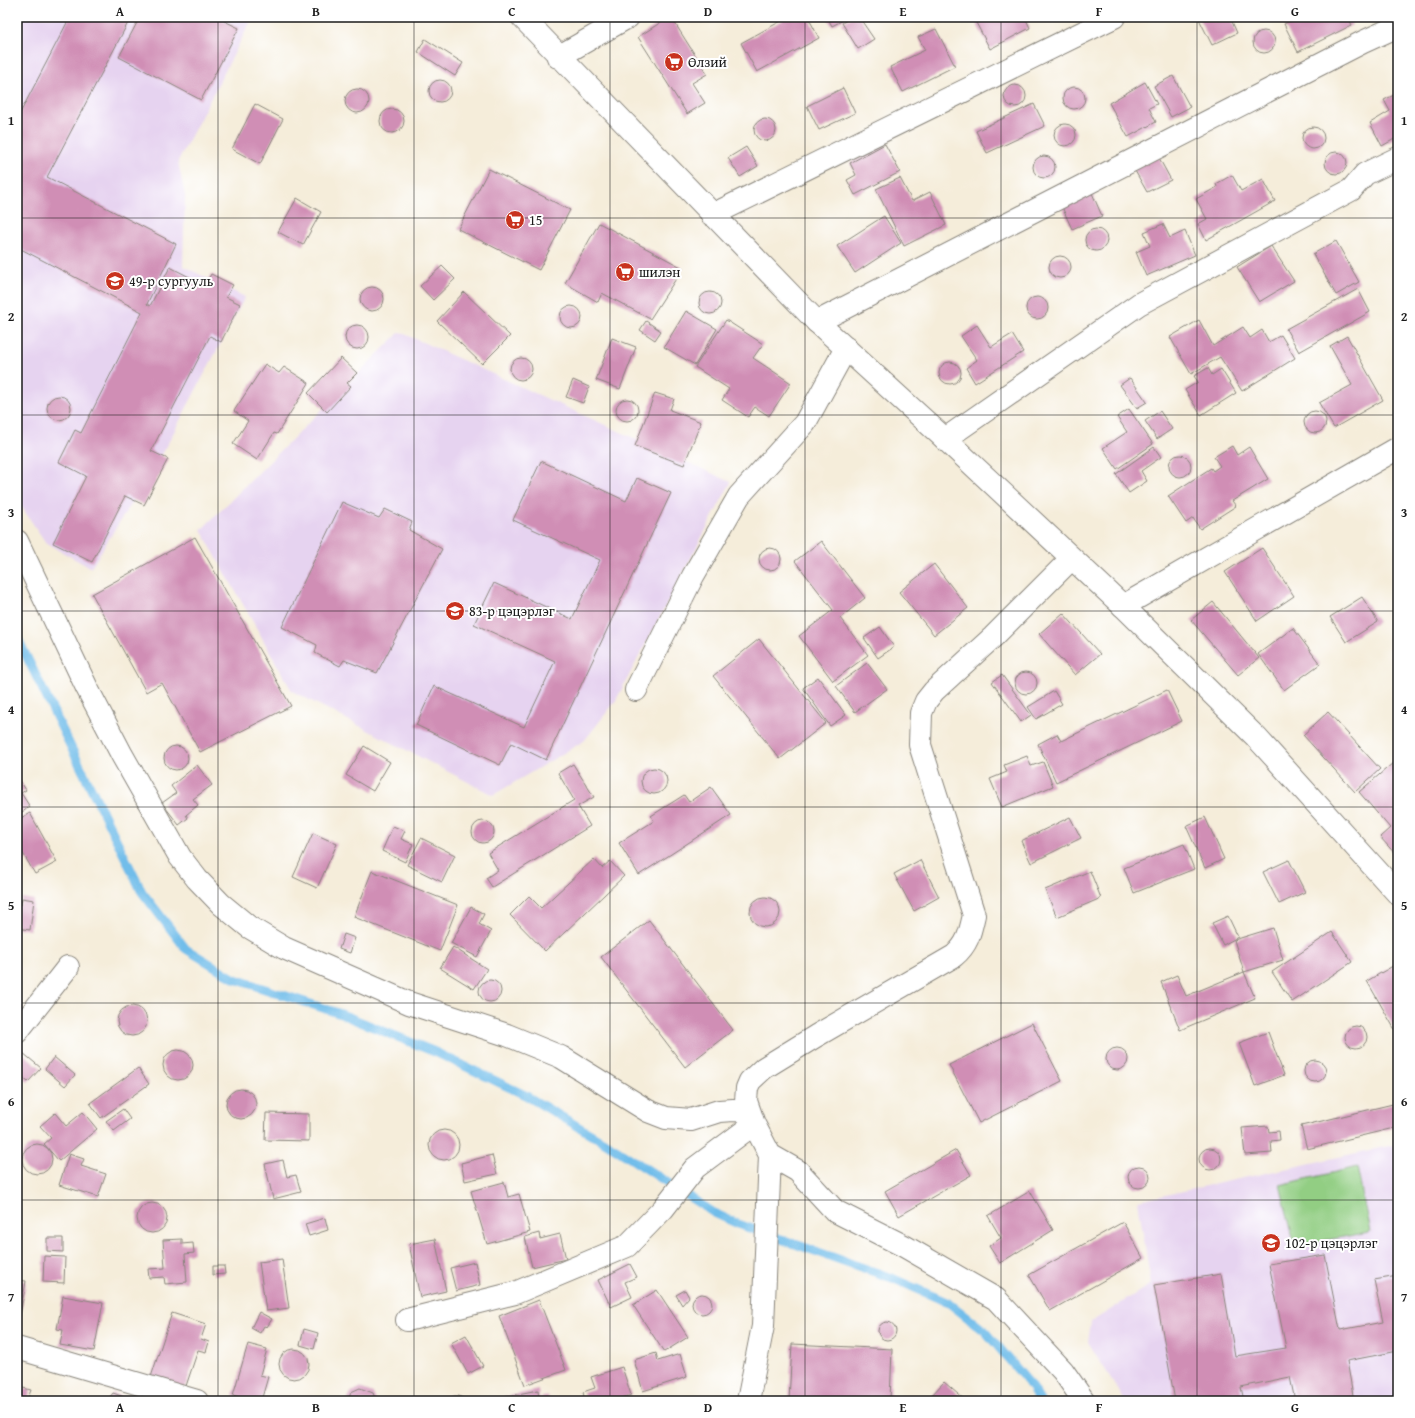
<svg xmlns="http://www.w3.org/2000/svg" width="1415" height="1418" font-family="'Gentium Book Plus',serif">
<style>
.built{fill:#e6d3f0}
.green{fill:#92ce83;stroke:#577550}
.lines{fill:none;stroke-linecap:round;stroke-linejoin:round}
.stream{stroke:#71bdea;stroke-width:9}
.building{fill:#d08eb5}
.street-casing{stroke:#88847b;stroke-width:24}
.secondary-casing{stroke:#88847b;stroke-width:24}
.street{stroke:#fff;stroke-width:22}
.secondary{stroke:#fff;stroke-width:22}
.grid{fill:none;stroke:#1c1c1c;stroke-width:1;stroke-opacity:0.55}
.labels{text-anchor:middle;stroke-width:4;stroke-linejoin:round;paint-order:stroke}
.poi-label{font-size:14px;fill:#1c1c1c;stroke:#fff;text-anchor:start}
.neatline{fill:none;stroke:#1c1c1c;stroke-width:1.5}
.grid-label{font-size:13px;text-anchor:middle;font-weight:bold;fill:#1c1c1c}
</style>
<rect width="100%" height="100%" fill="#fff"/>
<filter id="ink" filterUnits="userSpaceOnUse"><feTurbulence type="fractalNoise" baseFrequency=".025" numOctaves="2"/><feDisplacementMap in="SourceGraphic" scale="8" xChannelSelector="R" yChannelSelector="G"/><feConvolveMatrix kernelMatrix="1 2 1 2 8 2 1 2 1" color-interpolation-filters="sRGB"/></filter>
<filter id="wash" filterUnits="userSpaceOnUse"><feTurbulence type="fractalNoise" baseFrequency=".012" numOctaves="4" result="noise"/><feDisplacementMap in="SourceGraphic" scale="16" xChannelSelector="R" yChannelSelector="G"/><feGaussianBlur stdDeviation="0.9" result="paint"/><feColorMatrix in="noise" values="0 0 0 0 0 0 0 0 0 0 0 0 0 0 0 0 0 1.4 0 .05"/><feComposite in="paint" operator="in"/></filter>
<g filter="url(#wash)">
<rect width="100%" height="100%" fill="#f5edda"/>
<!-- built -->
<path class="built" d="M17,17h236l-75,144 7,35 -2,70 62,31 -79,150 -75,121 -45,-25 -29,-43z
M400,332l331,150 -116,220 -31,39 -91,54 -201,-104 -91,-161z
M1398,1144v257h-273l-37,-59 3,-20 60,-38 -13,-83z"/>
<!-- green -->
<path class="green" d="M1357,1167l13,65 -75,14 -15,-61z"/>
<g class="lines">
<!-- stream -->
<path class="stream" d="M17,637l125,255 44,57 49,30 106,35 94,38 90,43 91,54 98,64 24,11 154,54 57,25 37,29 42,50 12,19"/>
</g>
<g id="blocks">
<!-- building -->
<path class="building" d="M70,17h61l-84,160 129,67 -29,60 3,2 20,-39 35,18 6,-11 22,11 -7,12 14,7 -19,38 -11,-6 -59,115 17,8 -24,46 -19,-9 -33,66 -39,-19 33,-67 -27,-14 16,-32 6,3 61,-121 -125,-65v-128z
M140,17h76l23,11 -38,72 -82,-43z
M669,17h2l36,57 -15,9 13,20 -18,11 -49,-77z
M781,17h27l11,21 -62,34 -16,-29 42,-23z
M827,17h22l-17,9z
M852,17h7l15,22 -16,10 -16,-26z
M973,17h52l5,11 -40,21z
M1198,17h32l7,16 -25,12z
M1298,17h50l4,8 -54,27 -14,-28z
M936,29l19,37 -52,26 -13,-25 35,-17 -7,-13z
M1253 42a11 11 0 1 1 22 0a11 11 0 1 1-22 0Z
M425,39l38,24 -8,13 -37,-24z
M1173,76l17,31 -19,10 -17,-31z
M429 91a11 11 0 1 1 22 0a11 11 0 1 1-22 0Z
M1145,82l12,22 -8,4 7,14 -28,15 -19,-34z
M1004 96a11 11 0 1 1 22 0a11 11 0 1 1-22 0Z
M1063 98a11 11 0 1 1 22 0a11 11 0 1 1-22 0Z
M843,88l12,25 -36,17 -12,-24z
M345 101a12 12 0 1 1 24 0a12 12 0 1 1-24 0Z
M1398,93v44l-16,9 -12,-23 20,-12 -6,-11z
M255,104l28,15 -23,45 -28,-15z
M1034,104l11,22 -58,27 -11,-22z
M380 121a12 12 0 1 1 24 0a12 12 0 1 1-24 0Z
M754 130a11 11 0 1 1 22 0a11 11 0 1 1-22 0Z
M1054 135a11 11 0 1 1 22 0a11 11 0 1 1-22 0Z
M1302 138a11 11 0 1 1 22 0a11 11 0 1 1-22 0Z
M885,144l15,28 -45,23 -8,-15 9,-5 -6,-12z
M746,147l12,19 -18,11 -12,-19z
M1325 163a11 11 0 1 1 22 0a11 11 0 1 1-22 0Z
M1033 167a11 11 0 1 1 22 0a11 11 0 1 1-22 0Z
M1158,156l13,24 -24,12 -13,-23z
M489,169l81,41 -31,60 -81,-41z
M1232,175l9,16 22,-12 12,22 -69,39 -8,-16 9,-5 -11,-20 21,-12 -1,-3z
M900,178l12,23 18,-9 16,33 -42,21 -28,-57z
M1092,193l10,23 -30,13 -10,-22z
M297,198l24,14 -18,33 -25,-13z
M884,216l17,27 -46,30 -18,-27z
M599,223l84,45 -33,51 -48,-26 -4,9 -33,-19z
M1163,224l7,14 15,-7 10,24 -49,21 -10,-24 14,-6 -6,-14z
M1085 240a11 11 0 1 1 22 0a11 11 0 1 1-22 0Z
M1336,241l23,41 -23,13 -23,-41z
M1271,246l23,35 -35,21 -22,-35z
M1049 267a11 11 0 1 1 22 0a11 11 0 1 1-22 0Z
M442,266l13,13 -22,21 -13,-14z
M360 299a12 12 0 1 1 24 0a12 12 0 1 1-24 0Z
M1358,289l12,23 -71,40 -13,-23z
M699 303a11 11 0 1 1 22 0a11 11 0 1 1-22 0Z
M464,292l46,44 -28,28 -45,-43z
M1026 308a11 11 0 1 1 22 0a11 11 0 1 1-22 0Z
M560 317a11 11 0 1 1 22 0a11 11 0 1 1-22 0Z
M686,311l31,18 -22,36 -31,-18z
M726,320l37,24 -10,14 38,25 -22,33 -14,-9 -7,10 -26,-17 7,-11 -34,-22z
M1199,320l14,26 30,-19 7,11 12,-8 7,12 12,-7 14,23 -53,33 -22,-34 -29,17 -21,-37z
M646,321l15,10 -6,9 -15,-10z
M345 337a12 12 0 1 1 24 0a12 12 0 1 1-24 0Z
M977,325l14,22 21,-13 11,18 -48,31 -9,-15 11,-8 -16,-24z
M1347,336l36,64 -49,28 -15,-25 33,-18 -22,-39z
M612,338l24,9 -16,42 -24,-9z
M510 369a11 11 0 1 1 22 0a11 11 0 1 1-22 0Z
M341,358l16,15 -10,10 4,3 -24,26 -19,-19z
M939 373a11 11 0 1 1 22 0a11 11 0 1 1-22 0Z
M265,364l14,9 5,-6 25,16 -32,51 -3,-1 -17,27 -24,-16 15,-23 -14,-10z
M1208,368l4,7 9,-6 15,24 -35,22 -16,-25 13,-8 -4,-6z
M1130,378l17,24 -10,6 -17,-23z
M573,380l16,7 -6,16 -17,-6z
M655,393l19,6 -4,11 31,12 -17,43 -49,-19z
M47 408a12 12 0 1 1 24 0a12 12 0 1 1-24 0Z
M616 410a11 11 0 1 1 22 0a11 11 0 1 1-22 0Z
M1129,409l24,35 -36,25 -14,-21 24,-16 -10,-15z
M1304 422a11 11 0 1 1 22 0a11 11 0 1 1-22 0Z
M1160,411l12,18 -15,10 -12,-18z
M1232,446l5,9 12,-8 19,32 -36,22 4,5 -36,23 -7,-11 -7,5 -18,-27 43,-28 2,3 7,-5 -6,-9z
M1154,447l7,10 -20,14 6,10 -18,12 -13,-19z
M1169 466a11 11 0 1 1 22 0a11 11 0 1 1-22 0Z
M541,461l85,40 11,-23 34,15 -125,267 -35,-17 -11,22 -84,-40 18,-39 90,41 31,-66 -81,-37 20,-41 78,36 28,-59 -87,-40z
M342,502l37,16 6,-9 27,13 -3,8 33,19 -65,124 -33,-13 -4,6 -25,-13 2,-8 -35,-18z
M195,537l96,169 -91,46 -38,-69 -16,9 -54,-98z
M821,541l44,57 -25,20 28,37 -35,26 -34,-45 34,-26 -38,-49z
M759 559a11 11 0 1 1 22 0a11 11 0 1 1-22 0Z
M1262,548l32,48 -37,25 -32,-49z
M934,564l34,44 -34,27 -35,-43z
M1362,597l16,25 -32,20 -16,-25z
M1213,602l46,56 -21,17 -47,-55z
M1063,613l37,41 -25,21 -36,-41z
M880,627l14,20 -16,11 -14,-20z
M1293,628l27,36 -36,26 -26,-36z
M759,639l67,84 -46,36 -67,-83z
M867,663l20,26 -32,23 -19,-26z
M1015 683a11 11 0 1 1 22 0a11 11 0 1 1-22 0Z
M1002,675l29,40 -10,7 -29,-40z
M818,677l28,38 -16,11 -27,-38z
M1167,690l15,31 -126,61 -18,-38 19,-10 4,7z
M1054,691l8,13 -26,15 -8,-12z
M1328,712l52,57 -25,23 -52,-57z
M164 758a12 12 0 1 1 24 0a12 12 0 1 1-24 0Z
M364,746l26,16 -17,29 -27,-16z
M1027,756l4,10 12,-4 10,24 -51,21 -12,-28 17,-7 -3,-7z
M1393,763l5,6v88l-18,-20 10,-9 -31,-36z
M573,764l21,33 -16,9 12,20 -98,61 -6,-9 12,-8 -10,-17 86,-53 -16,-27z
M197,765l15,20 -19,14 5,6 -12,10 2,3 -9,7 -17,-22 14,-10 -5,-7z
M641 781a13 13 0 1 1 26 0a13 13 0 1 1-26 0Z
M17,776l9,14 -5,3 9,14 -13,8z
M711,787l20,28 -92,60 -20,-32 35,-22 -3,-5 33,-21 5,7z
M30,813l27,49 -22,12 -18,-31v-23z
M1070,817l11,21 -50,25 -10,-22z
M1205,817l19,42 -19,9 -19,-42z
M472 832a11 11 0 1 1 22 0a11 11 0 1 1-22 0Z
M393,826l12,5 -4,8 12,5 -8,18 -23,-11z
M313,833l24,11 -20,44 -24,-11z
M421,838l34,17 -13,27 -35,-17z
M1184,844l10,25 -60,24 -10,-25z
M594,859l8,9 8,-7 14,15 -79,75 -35,-36 19,-19 12,12z
M920,860l19,37 -25,14 -20,-37z
M1289,860l16,32 -26,12 -16,-32z
M372,871l86,34 -18,46 -86,-34z
M1090,871l11,27 -44,19 -12,-27z
M750 912a15 15 0 1 1 30 0a15 15 0 1 1-30 0Z
M22,898l12,2 -4,30 -13,-2v-24l4,1z
M471,907l13,7 -5,10 12,7 -14,26 -26,-14z
M1228,916l10,21 -15,8 -11,-22z
M649,920l84,110 -48,37 -84,-110z
M1273,928l10,32 -39,12 11,26 -75,32 -19,-48 16,-7 9,21 58,-24 -10,-32z
M1332,932l20,30 -60,40 -20,-30z
M344,934l11,4 -5,15 -11,-4z
M453,947l34,22 -13,20 -34,-21z
M1398,963v72l-31,-54z
M479 991a11 11 0 1 1 22 0a11 11 0 1 1-22 0Z
M117 1021a15 15 0 1 1 30 0a15 15 0 1 1-30 0Z
M1032,1023l30,58 -83,42 -30,-58z
M1345 1037a11 11 0 1 1 22 0a11 11 0 1 1-22 0Z
M1268,1032l16,43 -29,11 -16,-43z
M1106 1059a11 11 0 1 1 22 0a11 11 0 1 1-22 0Z
M17,1048l24,20 -13,14 -11,-9z
M163 1065a15 15 0 1 1 30 0a15 15 0 1 1-30 0Z
M54,1057l21,18 -10,11 -20,-17z
M1304 1071a11 11 0 1 1 22 0a11 11 0 1 1-22 0Z
M138,1068l11,16 -48,34 -11,-15z
M226 1104a15 15 0 1 1 30 0a15 15 0 1 1-30 0Z
M1397,1103l1,24 -91,22 -6,-23z
M123,1109l7,10 -16,12 -8,-10z
M83,1112l14,17 -38,32 -15,-17 7,-6 -11,-12 15,-13 11,13z
M266,1113l43,1v27l-44,-1z
M1268,1126l1,6 10,-1 1,9 -9,1 1,12 -27,2 -3,-27z
M429 1145a15 15 0 1 1 30 0a15 15 0 1 1-30 0Z
M22 1159a15 15 0 1 1 30 0a15 15 0 1 1-30 0Z
M1199 1159a11 11 0 1 1 22 0a11 11 0 1 1-22 0Z
M956,1150l15,25 -72,41 -14,-25z
M69,1154l15,5 -3,7 25,8 -8,23 -39,-12z
M492,1155l5,19 -32,7 -4,-18z
M283,1160l4,17 9,-2 5,17 -28,7 -8,-35z
M1128 1177a11 11 0 1 1 22 0a11 11 0 1 1-22 0Z
M504,1182l4,15 11,-3 11,38 -43,12 -16,-53z
M1030,1191l23,39 -53,33 -11,-17 12,-8 -13,-22z
M137 1218a15 15 0 1 1 30 0a15 15 0 1 1-30 0Z
M325,1218l3,12 -19,6 -4,-12z
M1123,1222l20,36 -93,53 -21,-36z
M539,1233l1,6 20,-5 6,25 -34,8 -7,-30z
M47,1238h16v14l-16,-1z
M182,1239v5l11,-1 1,10 -9,1 2,28 -22,2 -1,-7 -15,1 -1,-9 17,-1 -2,-28z
M435,1239l11,52 -26,6 -11,-53z
M1325,1255l15,75 43,-8 -9,-42 24,-4v75l-51,10 7,40h-59l-5,-24 -49,10 3,14h-69l-21,-116 67,-11 14,82 51,-8 -17,-84z
M44,1256l21,1 -1,26 -21,-1z
M282,1259l7,49 -23,3 -7,-49z
M475,1262l5,23 -24,6 -6,-23z
M630,1264l7,13 -12,5 7,15 -21,10 -13,-27z
M213,1266h11l1,8 -12,1z
M17,1280l9,1 -8,47h-1z
M657,1290l31,47 -24,15 -31,-47z
M685,1290l4,7 -7,8 -6,-10z
M692 1304a10 10 0 1 1 20 0a10 10 0 1 1-20 0Z
M63,1296l40,7 -9,48 -34,-6 3,-15 -6,-1z
M539,1300l27,70 -41,15 -26,-69z
M259,1312l13,7 -5,8 -3,-1 -4,7 -9,-5z
M172,1313l34,11 -5,15 8,3 -3,10 -8,-2 -13,39 -34,-12z
M878 1331a9 9 0 1 1 18 0a9 9 0 1 1-18 0Z
M304,1329l14,4 -4,16 -14,-4z
M466,1335l17,31 -15,8 -17,-31z
M248,1344l19,5 -7,26 8,2 -7,24h-9l-19,-6z
M792,1344l100,5 -2,52h-101z
M279 1364a15 15 0 1 1 30 0a15 15 0 1 1-30 0Z
M656,1353l2,8 22,-7 7,23 -44,14 -9,-31z
M622,1367l9,28 -18,6h-28l-2,-9 12,-4 -4,-11z
M944,1382l22,19h-30l-5,-5z
M19,1387l12,3 -4,11h-10z
M360,1388l13,5 3,8h-29l4,-9z
M538,1390l1,8 9,-2 1,5h-65z
M113,1393l22,8h-28z
M454,1396h5l8,5h-22z"/>
</g>
</g>
<g filter="url(#ink)">
<use href="#blocks" fill-opacity="0" stroke="#88847b" stroke-width="1"/>
<g class="lines">
<defs>
<path id="street" d="M558,57l70,-40
M712,215l402,-198
M817,322l546,-280 35,-16
M945,439l194,-135 212,-114 14,-16 33,-16
M17,541l70,147 35,67 58,102 17,22 24,25 28,23 35,21 125,55 98,32 54,22 87,54 18,7 25,2 28,-9 14,-1 16,1
M1123,606l275,-158
M636,690l57,-114 46,-80 66,-73 41,-75
M17,1032l51,-65
M770,1155l28,16 37,40 69,35 92,53 67,72 21,30
M407,1320l108,-27 112,-47 36,-37 32,-41 59,-44
M17,1348l180,53
M748,1401l15,-75 7,-171 -16,-31 -8,-23 1,-13 3,-7 14,-13 52,-32 138,-80c14,-12 16,-23 20,-41l-54,-170 1,-32 5,-12 8,-10 59,-54 78,-78"/>
<path id="secondary" d="M522,17l295,305 128,117 178,167 133,131 142,157"/>
</defs>
<!-- street casing -->
<use href="#street" class="street-casing"/>
<!-- secondary casing -->
<use href="#secondary" class="secondary-casing"/>
<!-- street -->
<use href="#street" class="street"/>
<!-- secondary -->
<use href="#secondary" class="secondary"/>
</g>
</g>
<!-- grid -->
<path class="grid" d="M218,17v1384M414,17v1384M610,17v1384M805,17v1384M1001,17v1384M1197,17v1384M17,218h1381M17,415h1381M17,611h1381M17,807h1381M17,1003h1381M17,1200h1381"/>
<!-- icons -->
<defs>
<symbol id="supermarket-disc" viewBox="-11 -11 22 22"><circle r="9.5" fill="#c8321e" stroke="#fff"/><path d="M-6-5.5h2.5l.6 2H6L4.5 2H-2.5L-4.4-4H-6ZM-1.5 3.2a1.3 1.3 0 1 0 .1 0ZM3 3.2a1.3 1.3 0 1 0 .1 0Z" fill="#fff"/></symbol>
<symbol id="school-disc" viewBox="-11 -11 22 22"><circle r="9.5" fill="#c8321e" stroke="#fff"/><path d="M0-5L7-2L0 1L-7-2ZM-4 1L0 2.5L4 1V4Q0 6-4 4Z" fill="#fff"/></symbol>
</defs>
<g fill-rule="evenodd">
<use href="#supermarket-disc" x="663" y="51" width="22" height="22"/>
<use href="#supermarket-disc" x="504" y="209" width="22" height="22"/>
<use href="#supermarket-disc" x="614" y="261" width="22" height="22"/>
<use href="#school-disc" x="104" y="270" width="22" height="22"/>
<use href="#school-disc" x="444" y="600" width="22" height="22"/>
<use href="#school-disc" x="1260" y="1232" width="22" height="22"/>
</g>
<g class="labels">
<!-- poi labels -->
<g class="poi-label">
<text x="688" y="67">Өлзий</text>
<text x="529" y="225">15</text>
<text x="639" y="277">шилэн</text>
<text x="129" y="286">49-р сургууль</text>
<text x="469" y="616">83-р цэцэрлэг</text>
<text x="1285" y="1248">102-р цэцэрлэг</text>
</g>
</g>
<!-- margin -->
<rect width="1415" height="1418" fill="none" stroke="#fff" stroke-width="44"/>
<rect x="22" y="22" width="1371" height="1374" class="neatline"/>
<g class="grid-label">
<text x="120" y="16">A</text>
<text x="316" y="16">B</text>
<text x="512" y="16">C</text>
<text x="708" y="16">D</text>
<text x="903" y="16">E</text>
<text x="1099" y="16">F</text>
<text x="1295" y="16">G</text>
<text x="11" y="125">1</text>
<text x="1404" y="125">1</text>
<text x="11" y="321">2</text>
<text x="1404" y="321">2</text>
<text x="11" y="517">3</text>
<text x="1404" y="517">3</text>
<text x="11" y="714">4</text>
<text x="1404" y="714">4</text>
<text x="11" y="910">5</text>
<text x="1404" y="910">5</text>
<text x="11" y="1106">6</text>
<text x="1404" y="1106">6</text>
<text x="11" y="1302">7</text>
<text x="1404" y="1302">7</text>
<text x="120" y="1412">A</text>
<text x="316" y="1412">B</text>
<text x="512" y="1412">C</text>
<text x="708" y="1412">D</text>
<text x="903" y="1412">E</text>
<text x="1099" y="1412">F</text>
<text x="1295" y="1412">G</text>
</g>
</svg>
